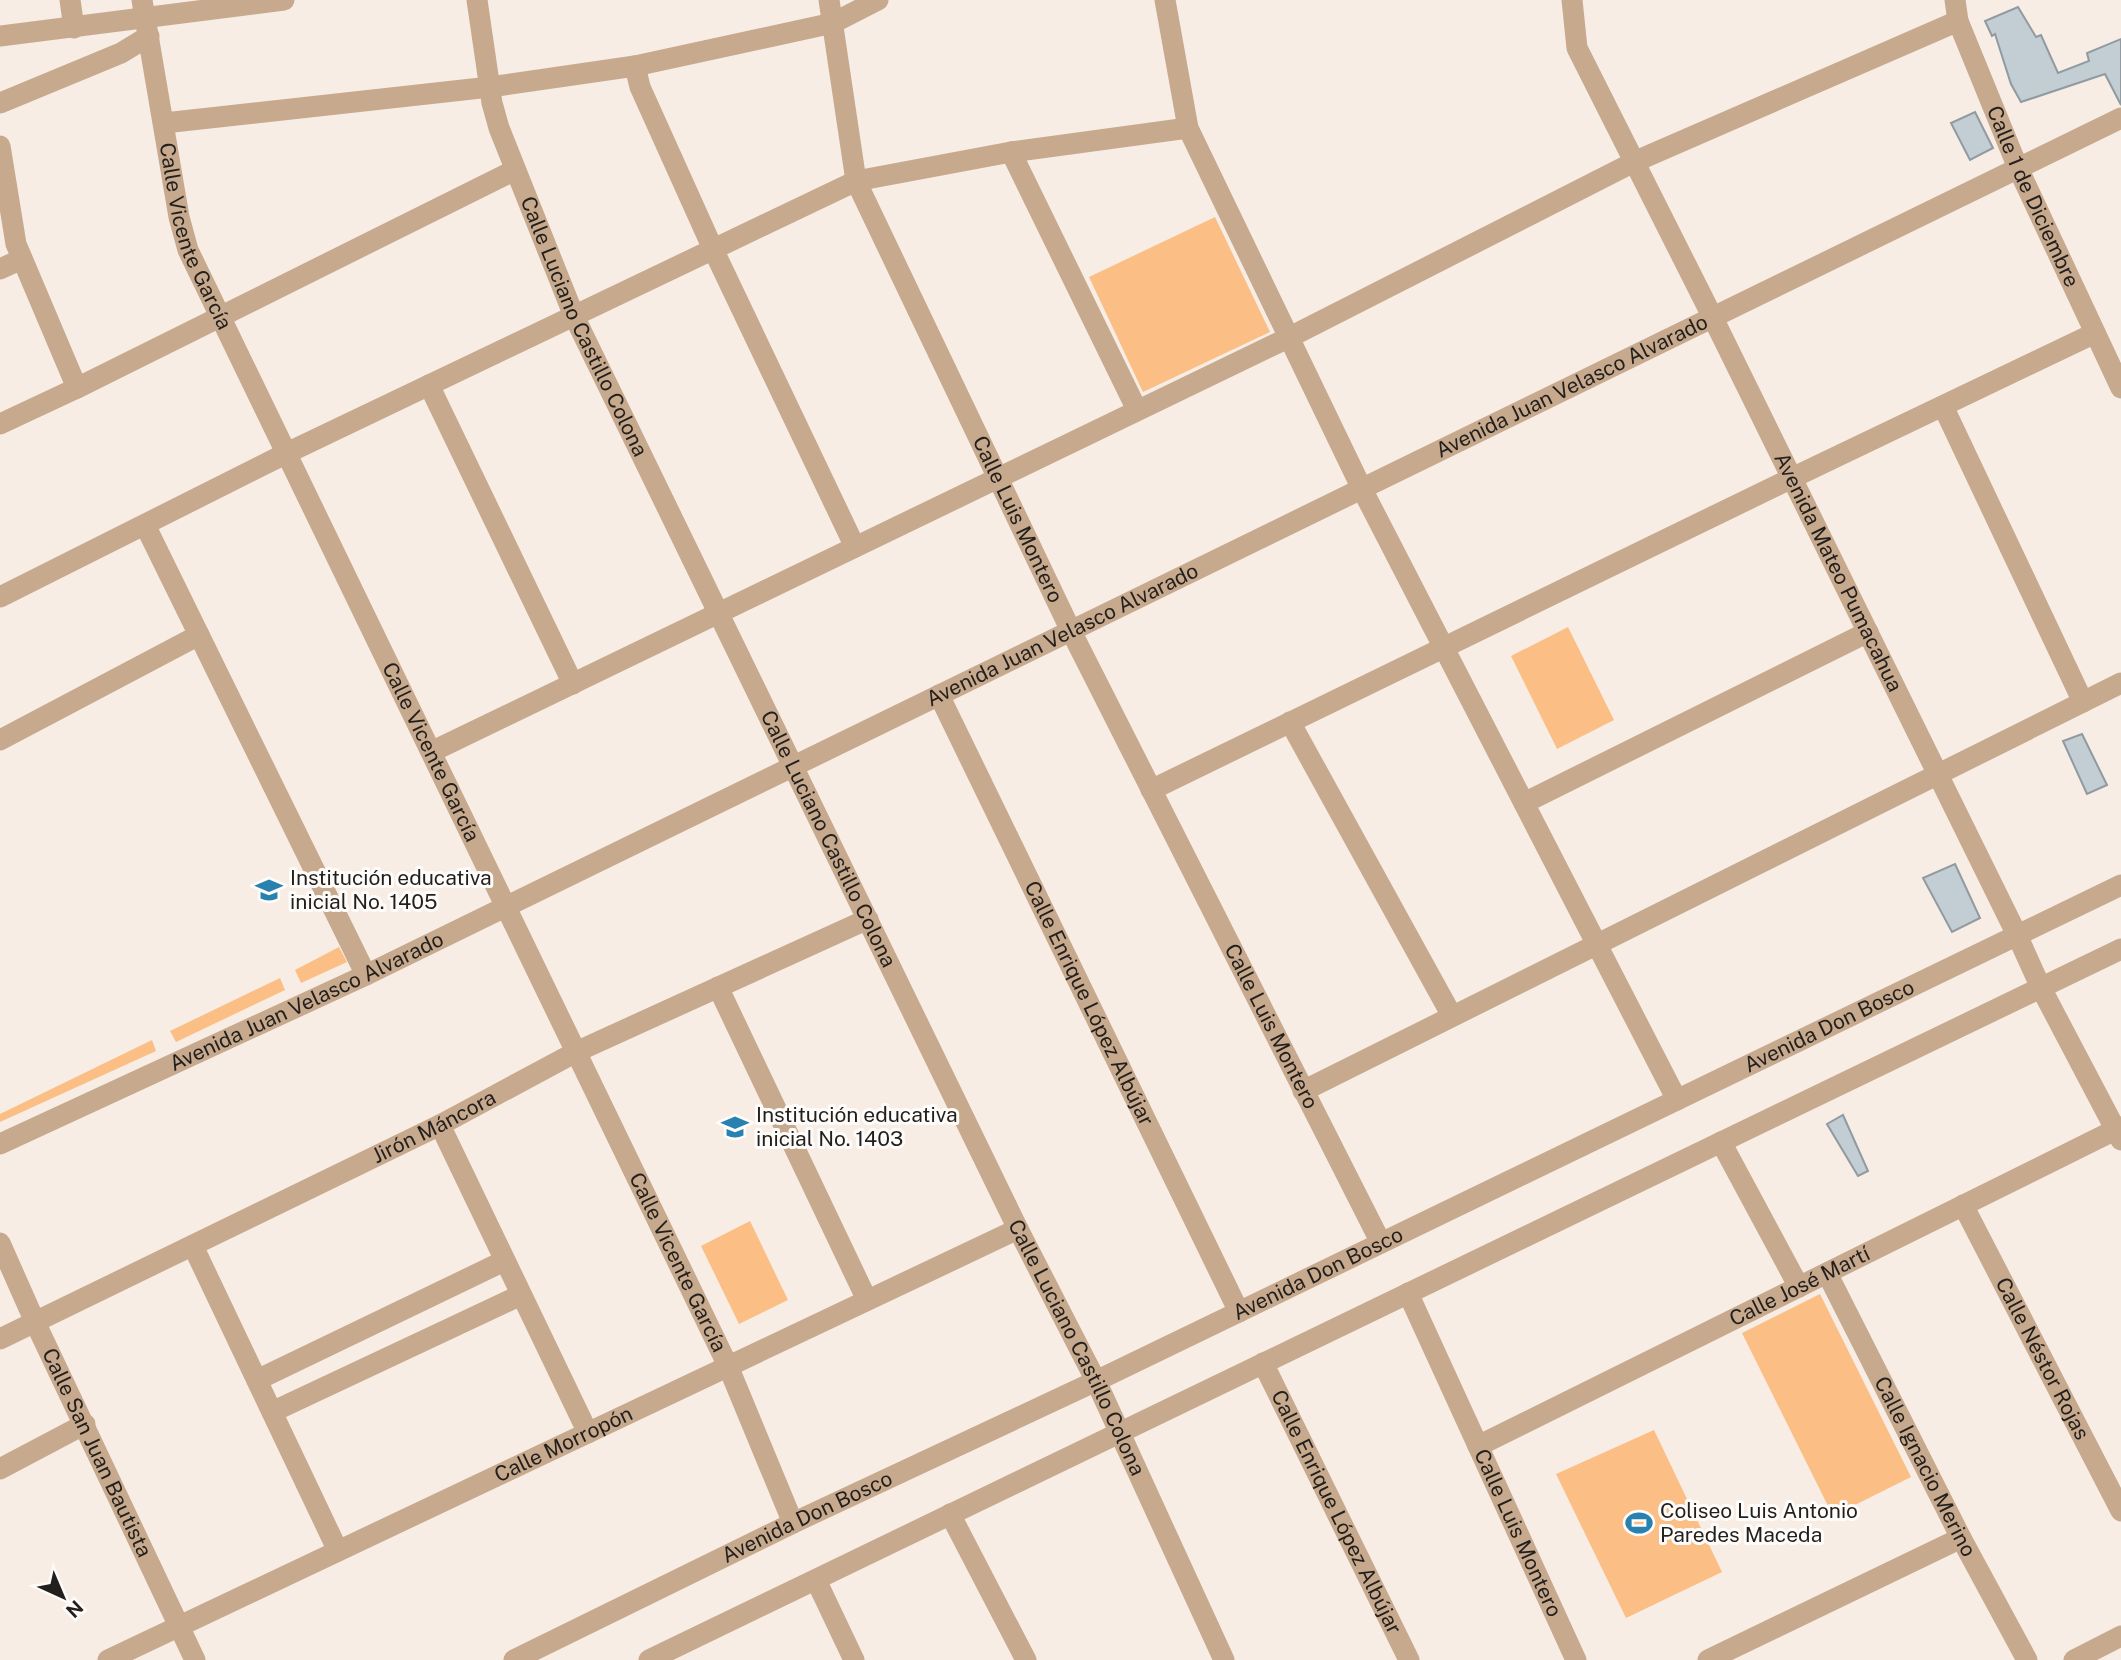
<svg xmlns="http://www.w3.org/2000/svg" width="2121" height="1660" font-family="'Public Sans',sans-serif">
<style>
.green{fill:#fbbf85}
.building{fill:#c2cdd4;stroke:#909aa0;stroke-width:2}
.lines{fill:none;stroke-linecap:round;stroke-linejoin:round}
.minor{stroke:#c7a98e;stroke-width:21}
.labels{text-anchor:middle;stroke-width:6;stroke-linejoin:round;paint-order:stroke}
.street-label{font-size:21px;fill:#221f1c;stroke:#fefcfa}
.poi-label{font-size:21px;fill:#221f1c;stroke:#fefcfa;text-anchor:start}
</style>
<rect width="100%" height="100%" fill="#f7ede5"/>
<!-- green -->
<path class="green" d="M1215,217l55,115 -127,60 -54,-115z
M1568,627l46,93 -57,29 -46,-93z
M339,947l8,15 -46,21 -6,-13z
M280,978l5,12 -109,52 -6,-11z
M152,1040l4,11 -156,71v-8z
M750,1221l38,79 -49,24 -38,-78z
M1820,1294l91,183 -78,39 -91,-183z
M1654,1430l68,142 -96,46 -70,-144z"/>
<!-- building -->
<path class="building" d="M2018,7l18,30 5,-2 17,38 31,-12 -2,-8 34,-14v66l-16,-31 -84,28 -10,-18 -16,-50 -3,2 -7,-15z
M1975,112l18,36 -23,12 -19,-37z
M2082,734l25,51 -20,9 -24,-53z
M1955,864l25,54 -28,14 -29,-54z
M1843,1115l25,56 -10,5 -31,-52z"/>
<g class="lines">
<!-- minor -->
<g class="minor">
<path d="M70,0l4,28"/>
<path id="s1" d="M142,0l37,217 9,33 540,1116 65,157"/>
<path id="s2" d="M477,0l15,103 7,25 75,188 444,913 78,152 128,279"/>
<path id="s3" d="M829,0l27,181 215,450 310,612"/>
<path d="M1165,0l23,128 174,361 315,611"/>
<path id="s4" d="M1572,0l5,48 136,270 304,617 24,53 80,152"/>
<path id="s5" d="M1955,0l3,21 60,147 103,220"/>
<path d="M0,36l284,-36"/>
<path d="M635,66l5,21 73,162 142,298"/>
<path d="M0,103l121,-50 28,-17"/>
<path d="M164,123l326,-36 145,-21 198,-43 45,-23"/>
<path d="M0,146l16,98 61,144"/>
<path d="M1011,152l126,258"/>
<path d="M0,269l22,-10"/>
<path d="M429,385l144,299"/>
<path d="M1943,406l140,296"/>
<path d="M0,424l77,-36 438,-218"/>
<path d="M145,525l221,450"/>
<path d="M0,597l287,-144 569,-272 155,-29 177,-24"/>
<path id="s6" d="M939,695l300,617"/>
<path d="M1290,722l162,294"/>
<path d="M0,740l199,-105"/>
<path d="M431,752l859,-415 344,-175 324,-141"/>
<path d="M1151,790l641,-312 303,-145"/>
<path d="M1524,803l344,-171"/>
<path d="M718,987l149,313"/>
<path d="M1303,1091l818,-408"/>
<path d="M440,1125l148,308"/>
<path d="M1721,1142l78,145"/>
<path id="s7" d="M0,1144l366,-169 1755,-857"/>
<path id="s8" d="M1963,1205l158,306"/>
<path id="s9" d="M0,1243l35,79 160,338"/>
<path d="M193,1246l145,305"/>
<path id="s10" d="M1827,1273l134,265 66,122"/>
<path id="s11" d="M1408,1293l168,367"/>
<path id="s12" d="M0,1339l440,-214 136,-73 292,-133"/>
<path id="s13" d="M1263,1363l146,297"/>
<path d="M257,1380l247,-119"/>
<path d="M272,1412l249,-117"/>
<path id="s14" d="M1478,1446l643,-319"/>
<path d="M0,1469l85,-45"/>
<path d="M950,1514l76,146"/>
<path d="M816,1580l38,80"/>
<path id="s15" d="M108,1660l910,-431"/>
<path id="s16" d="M514,1660l279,-137 303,-142 1025,-496"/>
<path d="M649,1660l1472,-711"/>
<path d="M1708,1660l253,-122"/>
<path d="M2074,1660l47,-24"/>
</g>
</g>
<!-- icons -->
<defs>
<symbol id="school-bare" viewBox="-9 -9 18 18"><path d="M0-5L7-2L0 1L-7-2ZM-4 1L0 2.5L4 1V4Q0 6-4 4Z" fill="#2881af" stroke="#fefcfa" stroke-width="2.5" paint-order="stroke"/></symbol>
<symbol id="stadium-bare" viewBox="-9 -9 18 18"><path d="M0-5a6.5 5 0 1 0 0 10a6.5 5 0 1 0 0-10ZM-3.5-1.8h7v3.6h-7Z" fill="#2881af" stroke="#fefcfa" stroke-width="2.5" paint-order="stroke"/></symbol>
</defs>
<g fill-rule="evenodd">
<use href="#school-bare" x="250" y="871" width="38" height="38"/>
<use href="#school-bare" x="716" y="1108" width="38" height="38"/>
<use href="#stadium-bare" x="1620" y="1504" width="38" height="38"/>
</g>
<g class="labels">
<!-- street labels -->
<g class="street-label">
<text dy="7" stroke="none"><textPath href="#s5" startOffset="212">Calle 1 de Diciembre</textPath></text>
<text dy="7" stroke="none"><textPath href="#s1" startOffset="243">Calle Vicente García</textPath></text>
<text dy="7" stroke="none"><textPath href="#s2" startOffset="346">Calle Luciano Castillo Colona</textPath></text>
<text dy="7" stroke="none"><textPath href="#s7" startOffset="1745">Avenida Juan Velasco Alvarado</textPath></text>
<text dy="7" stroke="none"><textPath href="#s3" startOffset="558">Calle Luis Montero</textPath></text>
<text dy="7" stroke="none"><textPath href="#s4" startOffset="634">Avenida Mateo Pumacahua</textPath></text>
<text dy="7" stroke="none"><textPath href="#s7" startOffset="1178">Avenida Juan Velasco Alvarado</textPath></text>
<text dy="7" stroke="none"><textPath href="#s1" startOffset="812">Calle Vicente García</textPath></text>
<text dy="7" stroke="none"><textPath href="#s2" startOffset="914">Calle Luciano Castillo Colona</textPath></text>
<text dy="7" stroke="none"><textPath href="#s7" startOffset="338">Avenida Juan Velasco Alvarado</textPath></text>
<text dy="7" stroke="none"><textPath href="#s6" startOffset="343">Calle Enrique López Albújar</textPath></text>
<text dy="7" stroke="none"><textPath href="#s3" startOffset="1125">Calle Luis Montero</textPath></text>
<text dy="7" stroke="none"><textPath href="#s16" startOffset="1460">Avenida Don Bosco</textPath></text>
<text dy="7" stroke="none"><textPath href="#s12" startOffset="483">Jirón Máncora</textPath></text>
<text dy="7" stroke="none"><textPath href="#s1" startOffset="1379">Calle Vicente García</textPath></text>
<text dy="7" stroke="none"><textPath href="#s16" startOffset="892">Avenida Don Bosco</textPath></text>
<text dy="7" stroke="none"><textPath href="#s14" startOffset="359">Calle José Martí</textPath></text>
<text dy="7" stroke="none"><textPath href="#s2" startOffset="1480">Calle Luciano Castillo Colona</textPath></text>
<text dy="7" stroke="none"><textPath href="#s8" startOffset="173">Calle Néstor Rojas</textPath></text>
<text dy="7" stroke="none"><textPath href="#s15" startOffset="504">Calle Morropón</textPath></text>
<text dy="7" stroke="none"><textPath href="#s9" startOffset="231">Calle San Juan Bautista</textPath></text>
<text dy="7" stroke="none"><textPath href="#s10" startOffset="217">Calle Ignacio Merino</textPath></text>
<text dy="7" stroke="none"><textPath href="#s13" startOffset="166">Calle Enrique López Albújar</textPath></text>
<text dy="7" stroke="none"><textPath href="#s16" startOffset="326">Avenida Don Bosco</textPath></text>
<text dy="7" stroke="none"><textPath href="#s11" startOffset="264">Calle Luis Montero</textPath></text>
</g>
<!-- poi labels -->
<g class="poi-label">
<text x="290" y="885">Institución educativa<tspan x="290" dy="24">inicial No. 1405</tspan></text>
<text x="756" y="1122">Institución educativa<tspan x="756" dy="24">inicial No. 1403</tspan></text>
<text x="1660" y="1518">Coliseo Luis Antonio<tspan x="1660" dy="24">Paredes Maceda</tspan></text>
</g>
</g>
<!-- north arrow -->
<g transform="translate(63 1597) rotate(136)" stroke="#fefcfa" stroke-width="5" paint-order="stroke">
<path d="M0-5L12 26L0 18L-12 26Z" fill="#221f1c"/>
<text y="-10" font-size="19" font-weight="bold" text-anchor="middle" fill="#221f1c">N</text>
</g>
</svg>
